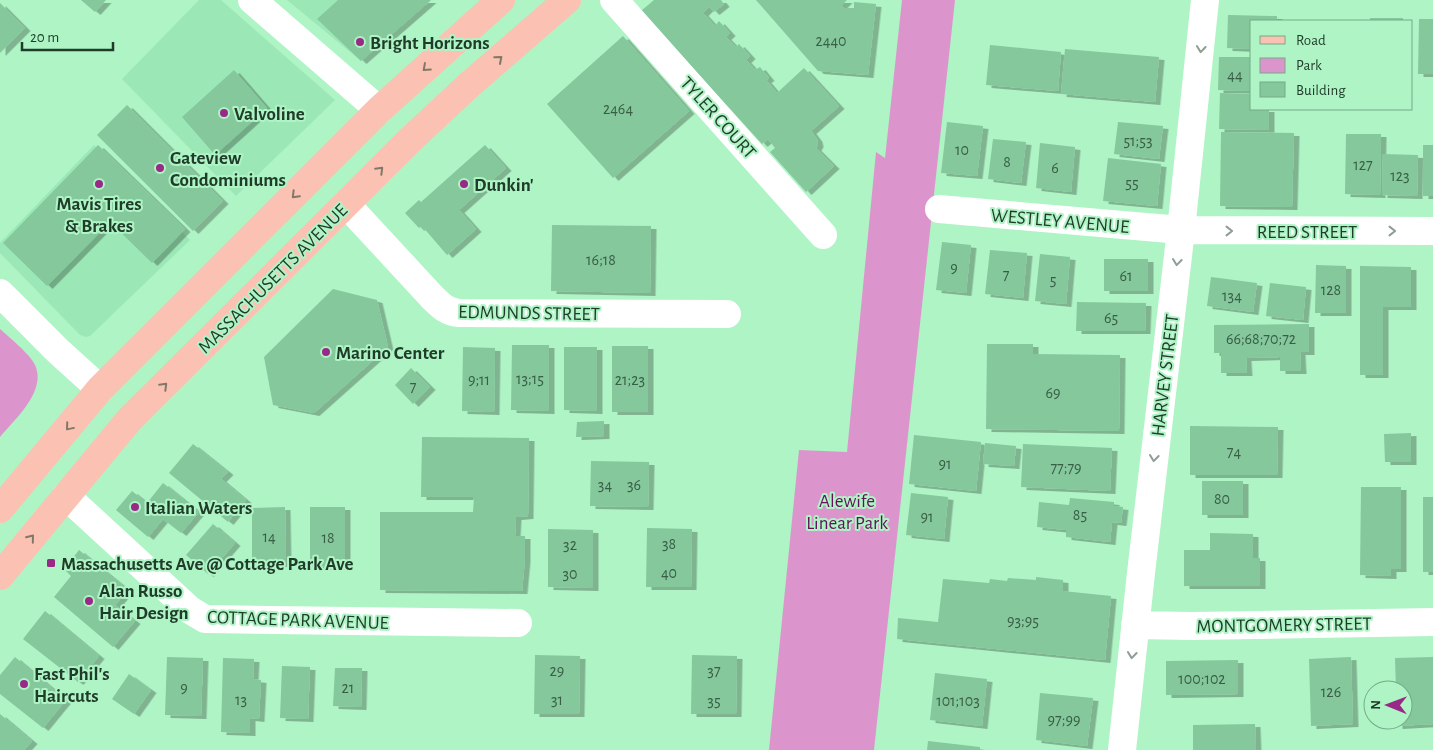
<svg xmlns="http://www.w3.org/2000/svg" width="1433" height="750" font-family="'Alegreya Sans',sans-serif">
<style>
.built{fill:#9be8b6}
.green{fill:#dc95cc}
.building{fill:#84c89c;filter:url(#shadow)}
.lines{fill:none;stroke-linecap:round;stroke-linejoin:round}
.street{stroke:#fff;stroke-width:28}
.primary{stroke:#fbc2b3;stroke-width:28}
.oneway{stroke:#8f9d94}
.oneway2{stroke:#827867}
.poi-dot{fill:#982987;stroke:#aef4c5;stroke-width:2}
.labels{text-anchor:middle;stroke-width:4;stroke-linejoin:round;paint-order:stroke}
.number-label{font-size:16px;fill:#385e46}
.poi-label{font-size:19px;font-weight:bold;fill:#1f3b29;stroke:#aef4c5;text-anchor:start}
.street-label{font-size:19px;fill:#1f3b29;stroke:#aef4c5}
.park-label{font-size:19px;fill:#651059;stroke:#aef4c5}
</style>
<defs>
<filter id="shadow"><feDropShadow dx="5.5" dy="3" stdDeviation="0" flood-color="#0004"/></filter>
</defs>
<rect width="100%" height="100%" fill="#aef4c5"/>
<!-- built -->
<path class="built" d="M199,0h22l114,100 -99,96 -114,-117z
M287,0h144l-70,61z
M94,145l96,95 -100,96 -4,1 -6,-2 -80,-82v-10z"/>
<!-- green -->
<path class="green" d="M902,0h53l-81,750h-105l30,-300 48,2 29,-300 9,6z
M0,329c9,8 30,25 35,36 12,26 -20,54 -35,72z"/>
<!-- building -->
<path class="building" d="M81,0h25l-11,12z
M338,0h93l-70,61 -44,-42z
M654,0h67l3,4 -10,8 -5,-5 -6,6 12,13 4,-5 11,12 -4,4 10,10 3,-3 11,12 -4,4 9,10 5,-3 9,11 -3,2 11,13 27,-25 35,38 -28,25 6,8 1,5 -2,4 18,18 -28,26 -36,-40 5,-4 -7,-9 -6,5 -121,-133z
M756,0h91l-6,6 3,2h10v-6l22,2 -8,71 -50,-4z
M0,3l25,25 -25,25z
M1228,15l49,1v5h-25v28l-25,-1z
M1370,18h33v3h-33z
M1419,19h14v55h-15z
M623,36l66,75 -76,67 -66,-74z
M990,45l71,7 -3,39 -72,-6z
M1065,49l94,8 -4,45 -94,-8z
M1219,57h33v34l-34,-1z
M234,70l33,38 -52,47 -33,-38z
M1220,93l32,1v15h17v21l-50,-1z
M127,105l96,96 -30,30 -96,-96z
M947,122l36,4 -6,50 -36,-3z
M1118,122l45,4 -4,33 -45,-5z
M1221,132l73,1 -2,74 -72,-1z
M1346,134h35l-1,61 -35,-1z
M993,139l33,3 -5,41 -33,-4z
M1040,143l35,4 -4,45 -35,-4z
M98,145l87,84 -33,34 -42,-41 -63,64 -44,-43z
M485,145l21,23 -47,42 17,19 -29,26 -25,-29 -3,2 -14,-15 14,-13 2,2z
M1423,145h10v51h-10z
M1383,154l35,1 -1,41 -35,-1z
M1108,158l53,6 -4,42 -54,-5z
M552,225l99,1 -1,67 -99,-2z
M942,242l29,3 -5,48 -30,-3z
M990,250l37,3 -4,45 -38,-4z
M1040,254l30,3 -4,47 -31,-3z
M1104,259h44v32h-44z
M1316,265l30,1v47h-31z
M1360,266l51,1v40h-28v68h-23z
M1211,277l46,6 -4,29 -46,-6z
M1270,283l36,4 -3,33 -37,-4z
M333,289l44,11 11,47 -74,66 -41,-8 -9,-48z
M1077,302l69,1 -1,28h-69z
M1309,324v28h-9l1,19h-21v-14l-34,1 1,15h-26v-20h-7v-28z
M987,344h46v10l87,1 -1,76 -133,-2z
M512,345h37v66l-38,-1z
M612,346h36v66h-36z
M463,347l32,1 -1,64 -32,-1z
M564,347h33v64l-33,-1z
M411,368l19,19 -17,17 -18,-19z
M604,421v15l-28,1 1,-15z
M1190,426l88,1 -1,48h-87z
M1411,433v29h-26l-1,-28z
M914,435l67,7 -5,49 -67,-7z
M422,437l107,1 -1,78 -12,1 -1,19h10v23l-3,32 -142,-1v-78h93l1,-15h-53z
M985,443l31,3 -2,20 -31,-2z
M193,444l35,28 -7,7 25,21 -18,22 -59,-49z
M1023,444l89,4 -2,43 -89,-4z
M591,461l58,1 -1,45 -58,-1z
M1202,481h41v34h-41z
M163,483l36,29 -18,21 -18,-14 -15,18 -32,-27 16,-19 15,12z
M1361,487h40v82h-10v7l-31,-1z
M911,493l37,4 -4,42 -38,-4z
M1423,497h10v75h-10z
M1070,498l44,4v4l9,1 -2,16 -9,-1 -2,20 -44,-5v-7l-29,-3 2,-25 30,3z
M285,507l1,57h-34v-56z
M310,507h35v59l-35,1z
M213,524l22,19 -27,31 -22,-19z
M647,528l45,1 -1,58h-45z
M548,529l45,1v58l-45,-1z
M1210,533l43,1v24h7v28h-76v-36h26z
M79,550l49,40 -13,15 20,16 -22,26 -59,-50 17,-21 -7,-7z
M1036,577l27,3v11l48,5 -6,64 -208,-21 1,-21 40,4 5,-43 46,4 1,-4 17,2 1,-3 28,2z
M45,611l54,45 -21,26 -55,-43z
M535,655l45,1 -1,58h-45z
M692,655l45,1 -1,58h-45z
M15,657l51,43 -23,28 -43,-34v-19z
M167,657l36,1 -2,58 -36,-1z
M1351,657l2,67 -42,2 -2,-67z
M1433,657v67l-36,2v-6h6v-30h-7l-1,-32z
M223,658l31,1 -1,20 8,1 -2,39 -9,-1v15l-29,-1z
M1238,660v34l-72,1v-34z
M282,666l28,1 -2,52 -28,-1z
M335,668h27l-1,39 -28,-1z
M935,673l52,6 -5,47 -52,-6z
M129,674l22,16 -17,24 -22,-15z
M1040,693l53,5 -6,48 -51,-6z
M0,714l32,27 -8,9h-24z
M1255,724l1,26h-63v-25z
M928,741l52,6v3h-53z"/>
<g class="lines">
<!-- street -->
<path class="street" d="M252,0l127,110
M614,0l209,235
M346,204l86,93c9,9 15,15 27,16l268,1
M939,209l242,21 252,1
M0,293l58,58 42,38
M66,496l124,114 15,9 313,4
M1135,625l57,1 241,-4
M1122,750l19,-177 40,-343 24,-230"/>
<!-- primary -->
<path class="primary" d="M0,509l100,-120 279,-279 122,-110
M0,576l129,-156 281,-280 59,-55 98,-85"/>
</g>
<!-- one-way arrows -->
<defs><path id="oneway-chevron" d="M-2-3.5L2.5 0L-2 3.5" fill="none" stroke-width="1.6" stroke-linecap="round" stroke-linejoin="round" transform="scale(1.25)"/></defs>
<g class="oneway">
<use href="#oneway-chevron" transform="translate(1201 49) rotate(96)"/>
<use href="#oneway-chevron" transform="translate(1229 231)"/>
<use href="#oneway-chevron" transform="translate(1392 231)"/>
<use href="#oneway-chevron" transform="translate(1177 262) rotate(97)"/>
<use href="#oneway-chevron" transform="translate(1154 458) rotate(97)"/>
<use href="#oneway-chevron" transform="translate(1132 655) rotate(96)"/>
</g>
<g class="oneway2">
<use href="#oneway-chevron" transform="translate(499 59) rotate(-41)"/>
<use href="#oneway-chevron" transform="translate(426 68) rotate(138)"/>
<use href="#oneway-chevron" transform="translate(380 170) rotate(-45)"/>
<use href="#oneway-chevron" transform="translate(295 195) rotate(135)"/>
<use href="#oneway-chevron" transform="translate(164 386) rotate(-45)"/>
<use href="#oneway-chevron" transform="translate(69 427) rotate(130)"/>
<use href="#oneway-chevron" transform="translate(31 538) rotate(-51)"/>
</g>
<!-- markers -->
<g class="poi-dot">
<circle cx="360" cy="42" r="5"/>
<circle cx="224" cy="113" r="5"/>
<circle cx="160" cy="168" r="5"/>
<circle cx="99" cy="184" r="5"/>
<circle cx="464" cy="184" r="5"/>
<circle cx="326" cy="352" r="5"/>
<circle cx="135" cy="507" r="5"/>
<rect x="46" y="558" width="10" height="10" rx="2.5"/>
<circle cx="89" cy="601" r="5"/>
<circle cx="24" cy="684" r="5"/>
</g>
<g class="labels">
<!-- number labels -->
<g class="number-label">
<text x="831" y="46">2440</text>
<text x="1235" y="80">44</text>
<text x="618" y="114">2464</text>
<text x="1138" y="146">51;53</text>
<text x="962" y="155">10</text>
<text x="1007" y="167">8</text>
<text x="1363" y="170">127</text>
<text x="1055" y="173">6</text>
<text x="1400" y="181">123</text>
<text x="1132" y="188">55</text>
<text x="601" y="265">16;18</text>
<text x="954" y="273">9</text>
<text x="1006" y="280">7</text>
<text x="1126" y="281">61</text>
<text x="1053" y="285">5</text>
<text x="1331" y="295">128</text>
<text x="1232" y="301">134</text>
<text x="1111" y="323">65</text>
<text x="1261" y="344">66;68;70;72</text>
<text x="530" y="384">13;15</text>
<text x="479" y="385">9;11</text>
<text x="630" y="385">21;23</text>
<text x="413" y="392">7</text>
<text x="1053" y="398">69</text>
<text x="1234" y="457">74</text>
<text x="945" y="469">91</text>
<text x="1066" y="473">77;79</text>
<text x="605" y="490">34</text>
<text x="634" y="490">36</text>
<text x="1222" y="504">80</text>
<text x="1080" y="520">85</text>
<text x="927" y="522">91</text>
<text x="269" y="542">14</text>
<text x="328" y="543">18</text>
<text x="669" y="549">38</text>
<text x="570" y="550">32</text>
<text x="669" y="578">40</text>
<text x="570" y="579">30</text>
<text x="1023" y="626">93;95</text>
<text x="557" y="676">29</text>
<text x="714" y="676">37</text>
<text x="1202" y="684">100;102</text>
<text x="184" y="693">9</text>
<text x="348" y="693">21</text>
<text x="1331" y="697">126</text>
<text x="241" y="705">13</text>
<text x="557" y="705">31</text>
<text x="714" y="706">35</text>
<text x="958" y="706">101;103</text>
<text x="1064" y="725">97;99</text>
</g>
<!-- poi labels -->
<g class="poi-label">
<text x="370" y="49">Bright Horizons</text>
<text x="234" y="120">Valvoline</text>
<text x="170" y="164">Gateview<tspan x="170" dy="22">Condominiums</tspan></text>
<text x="474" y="191">Dunkin'</text>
<text x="99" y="210" text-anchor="middle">Mavis Tires<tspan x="99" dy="22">&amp; Brakes</tspan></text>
<text x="336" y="359">Marino Center</text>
<text x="145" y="514">Italian Waters</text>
<text x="61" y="570">Massachusetts Ave @ Cottage Park Ave</text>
<text x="99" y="597">Alan Russo<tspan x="99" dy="22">Hair Design</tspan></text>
<text x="34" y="680">Fast Phil's<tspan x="34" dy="22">Haircuts</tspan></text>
</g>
<!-- street labels -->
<g class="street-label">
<text transform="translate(719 117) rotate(48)" y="7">TYLER COURT</text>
<text transform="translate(1060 220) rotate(5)" y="7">WESTLEY AVENUE</text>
<text x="1307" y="238">REED STREET</text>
<text transform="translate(272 278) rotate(-45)" y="7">MASSACHUSETTS AVENUE</text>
<text transform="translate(529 312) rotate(1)" y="7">EDMUNDS STREET</text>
<text transform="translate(1164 375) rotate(-83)" y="7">HARVEY STREET</text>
<text transform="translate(298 619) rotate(2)" y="7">COTTAGE PARK AVENUE</text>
<text transform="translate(1284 624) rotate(-1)" y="7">MONTGOMERY STREET</text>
</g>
<!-- park labels -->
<g class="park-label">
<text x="847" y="507">Alewife<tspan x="847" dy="22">Linear Park</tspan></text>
</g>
</g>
<!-- legend -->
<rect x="1250" y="20" width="162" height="90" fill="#aef4c5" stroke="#75aa87"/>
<rect x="1260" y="36" width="25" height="8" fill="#fbc2b3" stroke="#75aa87"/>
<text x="1296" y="45" font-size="15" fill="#1f3b29">Road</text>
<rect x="1260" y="58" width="25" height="15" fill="#dc95cc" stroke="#75aa87"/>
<text x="1296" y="70" font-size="15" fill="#1f3b29">Park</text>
<rect x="1260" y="82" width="25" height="15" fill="#84c89c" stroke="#75aa87"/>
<text x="1296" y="95" font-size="15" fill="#1f3b29">Building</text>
<!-- north arrow -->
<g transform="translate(1388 705) rotate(271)"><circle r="24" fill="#aef4c5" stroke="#75aa87"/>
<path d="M0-4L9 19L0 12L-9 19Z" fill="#982987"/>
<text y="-8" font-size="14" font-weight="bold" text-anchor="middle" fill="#1f3b29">N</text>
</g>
<!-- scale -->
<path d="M22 42v8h91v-8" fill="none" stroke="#1f3b29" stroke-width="2.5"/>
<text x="30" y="42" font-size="15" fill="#1f3b29" stroke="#aef4c5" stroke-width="4" paint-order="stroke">20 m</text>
</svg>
